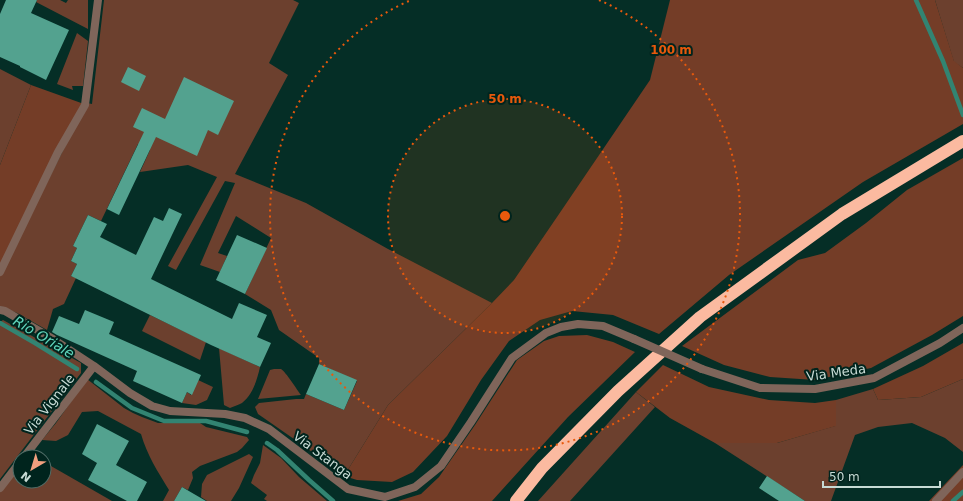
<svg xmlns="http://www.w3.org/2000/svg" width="963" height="501" font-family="'DejaVu Sans',sans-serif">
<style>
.green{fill:#6c402e}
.forest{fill:#743d27}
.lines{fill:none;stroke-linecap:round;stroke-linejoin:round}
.stream{stroke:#328472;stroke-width:4.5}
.building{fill:#53a28f}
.street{stroke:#7f655a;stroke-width:8}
.highway{stroke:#fbbaa0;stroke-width:12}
.street-bridge{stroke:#7f655a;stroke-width:8}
.ring{fill:none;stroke:#e8590c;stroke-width:2;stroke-dasharray:2 4}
.labels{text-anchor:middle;stroke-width:4;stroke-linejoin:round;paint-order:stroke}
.street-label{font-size:13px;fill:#c7dbd5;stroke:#00241d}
.water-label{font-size:14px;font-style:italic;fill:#60d6bc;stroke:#00241d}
.centre{fill:#e8590c;stroke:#00241d;stroke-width:2}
.ring-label{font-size:12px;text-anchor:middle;font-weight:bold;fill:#e8590c;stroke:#00241d;stroke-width:4;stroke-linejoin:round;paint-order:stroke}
</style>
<rect width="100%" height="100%" fill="#052e26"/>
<!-- green -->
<path class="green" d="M37,0h23l6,3 2,-3h20v29l-52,-27z
M104,0h189l6,3 -30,60 19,12 -53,99 71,29 82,46 104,54 -104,102 -44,71 -40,-30 -46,-32 -3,-7 4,-4 37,-4h8l2,-5 38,16 13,-29 -38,-17v-6l-40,-28 -8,-20 -26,-16 26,-56 -35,-22 -18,37 9,3 -7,16 -20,-7 35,-82 -10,-2 -49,89 -8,-4 49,-89 -29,-12 -48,7 10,-22 -12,-6 -37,77 -13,-6 -15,31 4,2 -6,13 6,3 -6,12 5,2 -12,26 -11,5 -6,21 -30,-17 -17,-7v-30l87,-173 5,1z
M935,0h28v68l-9,-6z
M77,33l11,8 -5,45h-11l1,4 -16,-6z
M0,69l31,16 -31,80z
M150,315l56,27 -6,18 -58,-29z
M3,320l78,43v10l-81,106v-157z
M219,348l41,19c-3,13 -7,27 -18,36 -3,2 -8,3 -12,5l-6,-3z
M274,369c1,0 6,0 7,0 5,3 16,21 20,26l-43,4 12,-29z
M87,379l37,29 9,5 9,4 16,6h42l6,4 41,10 2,3 -7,8 -5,4 -37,14 -8,6 1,6 -5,12 -6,-3 -8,14h-11l6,-11c-11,-18 -22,-35 -28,-56l-43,-23 -16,1 -14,23 -12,6 -14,-1 14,-17z
M963,379v73l-18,-14 -33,-15 -34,4 -23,8 -24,66h-26l-90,-58h62l58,-17 1,-26 37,-11 5,11 43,-3z
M198,380l15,7 -6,13 -11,5 -14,-2 5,-11 4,3z
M636,392l19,15 -85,94h-32z
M263,445l18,13 18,19 28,24h-60l-3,-2 3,-4 -16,-12 3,-8 6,-12z
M249,454l4,3 -14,31 -8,13h-24l-6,-4 1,-13 5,-9z
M44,462l68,39h-112v-9l20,-26v15h24z"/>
<!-- forest -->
<path class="forest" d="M670,0h265l19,61 9,7v56l-100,58 -134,93 -70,59 -46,-19 -41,-4 -32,9 -31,21 -28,39 -34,56 -34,36 -21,10 -35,-2 -13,-4 44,-71 104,-102 22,-23 43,-63 93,-137z
M31,85l53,19 -84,164v-103z
M963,158v158l-31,19 -61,33 -56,12 -45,-3 -46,-12 -42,-19 116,-86 27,-7 41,-30 41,-33z
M587,335l26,7 22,10 -67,65 -76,84h-94l23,-7 18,-17 36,-52 42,-65 27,-19 15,-5z
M963,343v36l-42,18 -43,3 -5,-11 50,-23z
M663,365l46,22 60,13 46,3 21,-3v26l-59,17h-62l-45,-25 -34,-26z
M963,465v36h-34z"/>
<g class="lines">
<!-- stream -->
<path class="stream" d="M916,0l27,61 20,54
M0,323l35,20 42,26
M96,382l36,26 32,13h42l41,11
M267,443l10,7 32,30 24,21
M953,501l10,-9"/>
</g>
<!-- building -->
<path class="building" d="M6,0h31l-6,13 38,17 -23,50 -26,-13v-1l-20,-9v-43z
M128,67l18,9 -7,15 -18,-9z
M184,77l50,24 -16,34 -10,-5 -11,26 -41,-19 -37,78 -12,-6 37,-77 -11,-5 9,-19 23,11z
M169,208l13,6 -31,65 81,40 7,-16 28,12 -10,22 14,6 -11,24 -49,-22 -140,-69 6,-12 -6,-3 6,-13 -4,-2 15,-31 19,9 -7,13 36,18 18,-38 9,4z
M237,235l30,13 -22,46 -29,-14z
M85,310l29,12 -5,12 92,41 -9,20 -5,-3 -5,11 -49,-22 4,-10 -80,-36 -5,-3 7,-16 20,8z
M319,364l38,16 -13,30 -38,-16z
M97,424l32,17 -13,24 31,17 -10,19h-10l-39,-21 9,-17 -15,-9z
M767,476l38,25h-26l-20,-13z
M182,487l24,14h-32z"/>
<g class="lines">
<!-- street -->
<path class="street" d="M0,272l58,-120 27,-47 13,-105
M0,310l5,1 48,28 41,27 36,27 22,13 18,5 55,3 20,4 24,11 79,60 37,8 30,-10 26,-21 30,-44 41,-64 34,-25 15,-6 17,-3 25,2 31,13
M702,369l58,19 55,1 59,-11 66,-35 23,-15
M24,457l70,-91
M0,488l20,-26
M936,501l27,-29"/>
<!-- highway -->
<path class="highway" d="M516,501l26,-33 76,-77 82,-74 142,-103 121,-73"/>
<!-- street-bridge -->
<path class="street-bridge" d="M634,339l68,30"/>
</g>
<!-- distance rings -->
<circle cx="505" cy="216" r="117" fill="#e8590c" fill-opacity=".12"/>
<g class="ring">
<circle cx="505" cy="216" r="117"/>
<path d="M599 0A235 235 0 1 1 411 0"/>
</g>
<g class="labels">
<!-- street labels -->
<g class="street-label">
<text transform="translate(836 372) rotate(-8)" y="5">Via Meda</text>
<text transform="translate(49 404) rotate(-52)" y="5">Via Vignale</text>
<text transform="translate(323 455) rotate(37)" y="5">Via Stanga</text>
</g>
<!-- water labels -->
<g class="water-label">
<text transform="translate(44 337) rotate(31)" y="5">Rio Oriale</text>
</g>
</g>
<circle cx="505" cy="216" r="6" class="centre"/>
<g class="ring-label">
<text x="671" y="54">100 m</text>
<text x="505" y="103">50 m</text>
</g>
<!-- north arrow -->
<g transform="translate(32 469) rotate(218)"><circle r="19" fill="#00241d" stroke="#506d67"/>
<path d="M0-3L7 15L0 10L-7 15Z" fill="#f2a07f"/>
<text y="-6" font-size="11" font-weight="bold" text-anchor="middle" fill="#c7dbd5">N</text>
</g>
<!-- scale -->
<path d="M823 481v6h117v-6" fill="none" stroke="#c7dbd5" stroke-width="2"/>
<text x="829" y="481" font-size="12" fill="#c7dbd5" stroke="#00241d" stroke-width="3" paint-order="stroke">50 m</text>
</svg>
